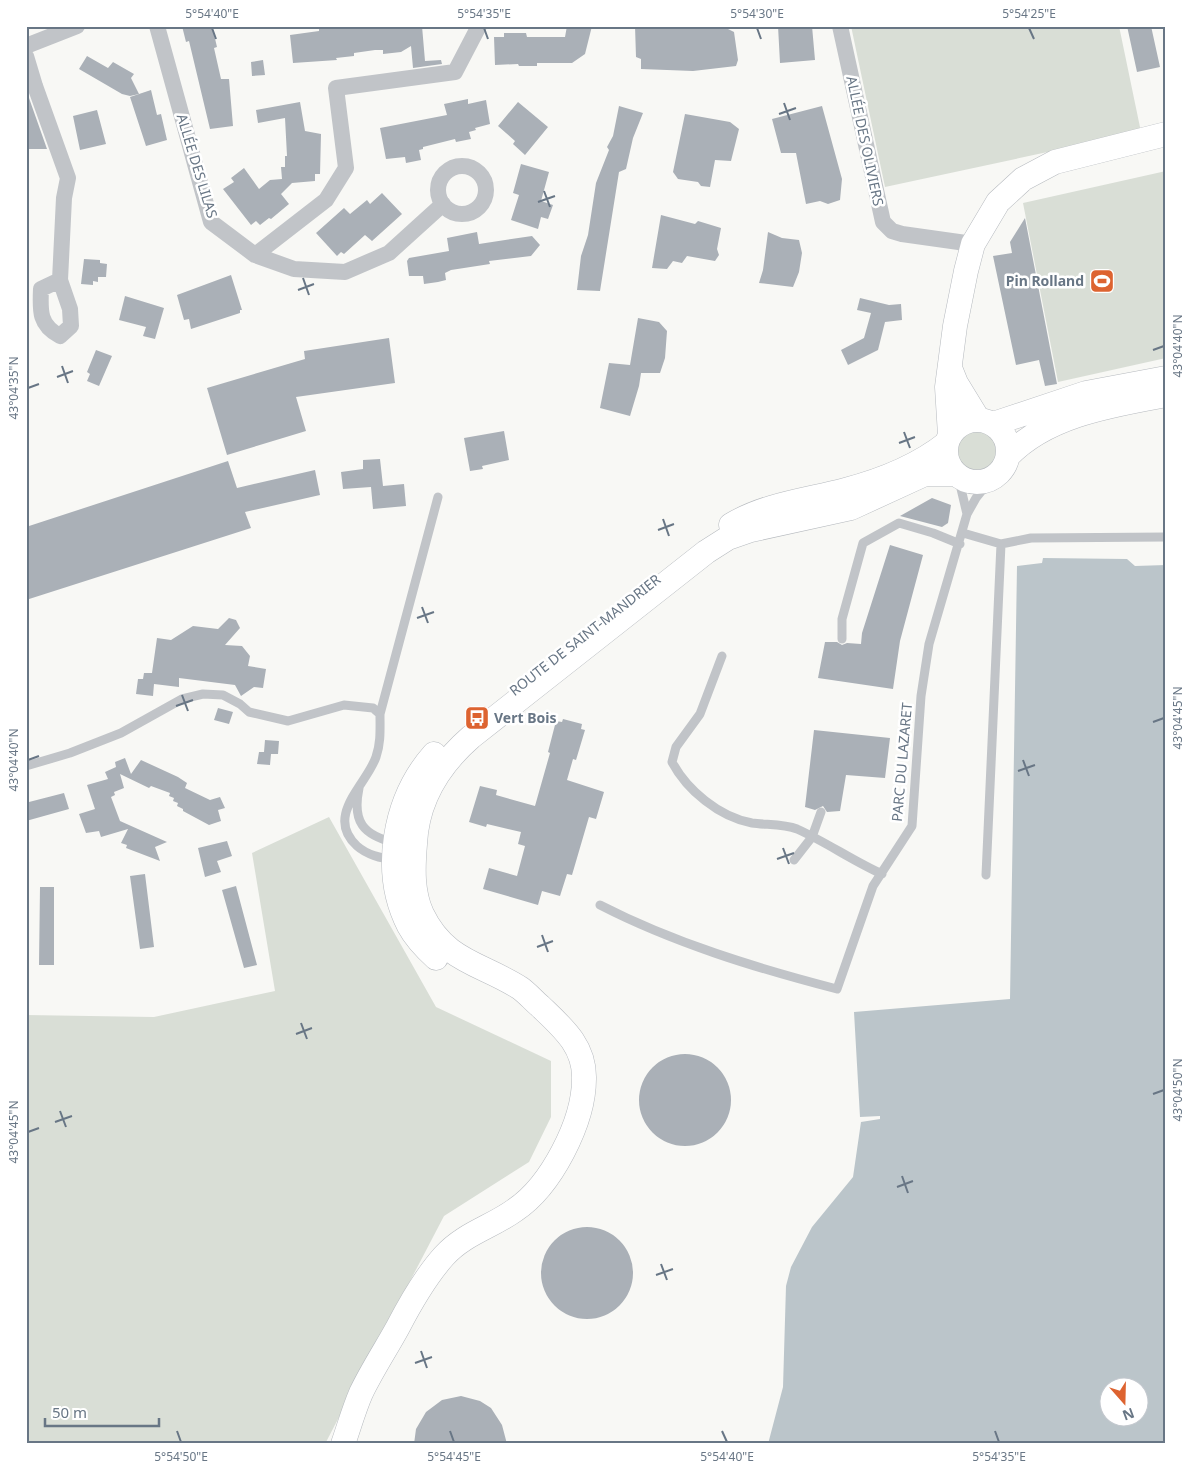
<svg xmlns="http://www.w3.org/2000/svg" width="1192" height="1470" font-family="'Noto Sans',sans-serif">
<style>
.green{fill:#d9ded6}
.water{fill:#bbc5ca;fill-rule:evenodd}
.building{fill:#aab0b7}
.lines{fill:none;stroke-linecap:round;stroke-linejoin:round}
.secondary-casing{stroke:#b6babf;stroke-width:25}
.lane{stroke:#c1c4c8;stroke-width:9}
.street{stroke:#c1c4c8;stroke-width:16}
.secondary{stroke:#fff;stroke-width:24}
.ticks{fill:none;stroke:#687685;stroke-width:2}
.labels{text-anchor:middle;stroke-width:5;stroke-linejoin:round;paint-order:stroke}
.street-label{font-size:14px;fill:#687685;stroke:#fff}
.poi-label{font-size:14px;font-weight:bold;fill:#687685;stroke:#fff;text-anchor:end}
.neatline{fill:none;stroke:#687685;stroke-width:2}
.ticks-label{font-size:12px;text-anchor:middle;fill:#687685}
</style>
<rect width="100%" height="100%" fill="#f8f8f5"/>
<!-- green -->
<path class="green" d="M851,26h268l22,106 -256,55z
M1166,171v187l-108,24 -35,-179z
M970,420l31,11c6,9 7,15 5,25 -8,44 -71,24 -58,-11 6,-13 8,-19 22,-25z
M329,817l107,190 115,54v56l-22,45 -85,54 -119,228h-299v-429l128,2 121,-26 -23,-138z"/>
<!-- water -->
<path class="water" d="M1043,558l84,1 8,7 31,-1v879h-398l15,-57 3,-101 5,-19 21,-40 41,-50 8,-55 19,-3v-3l-20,1 -6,-105 156,-13 7,-433 25,-3zM1110,1388h30v30h-30z"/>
<!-- building -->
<path class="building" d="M182,26h30l5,21 -3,1 7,31h8l4,47 -23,3 -21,-88 -3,1z
M319,26h103l3,35 16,-1 1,4 -29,4 -2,-22 -10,6 -18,2v-4h-8l-21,3v3l-18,2 1,2 -44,3 -3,-28 29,-4z
M567,26h25l-7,28 -13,9h-35v3h-18l-1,-2 -23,1 -1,-28h10v-4h22l1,4h38z
M635,26l91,2 8,4 4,28 -2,6 -43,5 -52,-2v-10l-5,-2z
M778,26h34l3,34 -35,3z
M1127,26h24l9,41 -23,5z
M87,56l21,12 5,-6 21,12 -3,4 8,16 -9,2 -8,-2 -43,-25z
M263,60l2,15 -13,1 -1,-14z
M151,90l6,25 4,-1 6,26 -21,6 -16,-49z
M26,93l3,5 18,51h-21z
M468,99v5l18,-4 4,24 -15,4 1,2 -7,2 2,7 -15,3 -1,-3 -32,8v2l-4,1 2,10 -15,3 -1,-6 -19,2 -6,-31 67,-13 -3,-11z
M300,102l5,29 16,3 -1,40h-5v7l-23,2 -11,11 8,10 -18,15 -2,-1 -9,7 -4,-4 -5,4 -28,-36 11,-7 -3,-4 13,-10 15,21 11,-9 12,-1 -1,-12h4v-11h2l-2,-38 -27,5 -2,-13z
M518,102l30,25 -23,28 -12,-11 2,-3 -17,-15z
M619,106l24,7 -10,25 -7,31 -7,3 -19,119 -23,-1 4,-34 7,-21 8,-52 13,-33 -2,-3 6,-11z
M822,106l20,73 -2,21 -12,4 -8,-3 -14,3 -10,-51h-15l-9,-34z
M97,110l9,34 -26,6 -7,-34z
M685,114l45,8 9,7 -8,32 -16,-1 -5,27 -9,-1 -3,-4 -20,-3 -5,-7z
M521,164l28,8 -8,29 12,4 -5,14 -7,-2 -3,12 -27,-9 8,-25 -6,-2z
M382,193l20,21 -30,27 -7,-6 -21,19 -3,-2 -4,4 -21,-23 28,-25 6,6 17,-14 3,4z
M661,215l34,9 3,-3 23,7 -4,21 2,6 -4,6 -28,-5 -5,7 -9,-2 -6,8 -15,-1z
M1025,218l32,166 -12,2 -6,-26 -23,5 -23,-109 19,-3 -2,-11z
M477,232l2,12 53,-8 8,9 -9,11 -42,5 1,3 -39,6 -6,3 1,7 -8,2 -14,2 -1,-8h-14l-2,-15 2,-3 40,-7 -2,-13z
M768,232l14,6 17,2 3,13 -3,19 -6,15 -34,-4 4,-13z
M84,259l16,1v3l7,1 -1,13h-8v5l-5,-1v4l-12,-1z
M231,275l11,35h-2v3l-49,16 -2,-10 -5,1 -7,-25z
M125,296l39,12 -9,31 -12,-3 3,-9 -27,-7z
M860,298l29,7 12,-1 1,16 -17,2 -7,28 -30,15 -7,-15 23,-12 7,-25 -14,-3z
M638,318l21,4 8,9 -2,27 -5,15h-19l-2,13 -9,30 -30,-8 9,-45 21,2z
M389,338l6,45 -99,14 10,34 -79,24 -20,-67 98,-29 -1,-8z
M96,350l16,6 -13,30 -12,-5 3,-7 -3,-2z
M504,431l5,29 -27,6 1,3 -13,2 -6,-33z
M380,459l3,27 21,-2 2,22 -33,3 -2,-22 -28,2 -2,-17 22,-3v-9z
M228,461l9,27 78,-18 5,25 -75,17 6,16 -225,72v-73z
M932,498l19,7 -3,18 -6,4 -42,-11z
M890,545l33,10 -23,86 -7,48 -75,-11 7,-36h12l5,3 5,-2 14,1 1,-11z
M229,618l7,2 4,8 -15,17 17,1 8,10 -2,10 18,3 -3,19 -9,-1 -13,9 -6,-11 -56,-7v9l-25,-3 -1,12 -17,-2 2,-15h5l1,-6h8l5,-35 14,2 22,-14 25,3z
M218,708l15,4 -4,12 -15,-4z
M563,719l19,5 -1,5 4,1 -9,30 -3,-1 -6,21 37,12 -8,27 -7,-2 -17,58 -5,-1 -7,22 -18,-5 -4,14 -55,-16 6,-21 28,8 8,-30 -7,-2 3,-12 -34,-8 -1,3 -17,-5 11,-36 17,4 -1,5 39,11 15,-53 -2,-1 8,-31 6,1z
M814,730l76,8 -5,40 -39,-3 -6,36 -13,1 -4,-6 -8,4 -10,-3z
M265,740l14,1 -1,13h-7l-1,11 -13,-1 2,-12h5z
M125,758l6,16 10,-14 37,17 9,6 -2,5 25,12 10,-3 5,11 -7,2 3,11 -12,4 -26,-14v-2l-6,-3 1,-3 -5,-2 1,-3 -5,-2 1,-3 -19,-7 -2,2 -29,-14 4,14 -10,4 1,3 -4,2 9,24 47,21 -12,5 5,14 -34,-13 1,-3 -6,-2 7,-14 -27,8 -2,-6 -13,2 -7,-19 16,-5 -8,-24 21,-6 -3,-7 11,-5 -1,-5z
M64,793l5,16 -43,12v-16l3,-3z
M227,841l5,15 -15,5 4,11 -16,5 -7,-29z
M145,874l9,73 -14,2 -10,-73z
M236,886l21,79 -13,3 -22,-78z
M40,887h14v78h-15z
M639 1100a46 46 0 1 1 92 0a46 46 0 1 1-92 0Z
M541 1273a46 46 0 1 1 92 0a46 46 0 1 1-92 0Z
M461,1396l19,5 11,7 11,17 5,19h-93l2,-15 10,-17 16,-12z"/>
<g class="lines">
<defs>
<path id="secondary" d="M950,368l6,15 22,36
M946 451a31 31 0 1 1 62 0a31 31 0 1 1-62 0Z
M993,424l93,-31 80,-15
M950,435l-3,-48 8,-61 11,-55 7,-27 25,-42 25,-23 32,-17 111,-28
M1008,456c39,-41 104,-51 158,-61
M731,525c35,-21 76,-25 114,-35 35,-9 73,-24 102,-47
M434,754c-40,45 -53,118 -25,172 7,13 17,23 27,32
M343,1444c6,-17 11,-35 18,-51 11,-23 25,-44 37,-66 13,-25 28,-51 46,-71 21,-23 48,-29 71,-46 36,-24 69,-88 69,-131 1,-33 -22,-52 -44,-73 -7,-6 -13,-13 -20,-18 -39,-25 -75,-26 -98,-74 -10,-22 -9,-46 -7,-70 2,-45 24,-79 56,-107l235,-185 22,-14 23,-8 100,-22 74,-34h31"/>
</defs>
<!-- secondary casing -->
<use href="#secondary" class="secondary-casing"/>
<!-- lane -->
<path class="lane" d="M958,476l9,38
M963,533l38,11 30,-6 135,-1
M842,639v-20l21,-76 36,-20 34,10 27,11
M722,656l-22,58 -24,33 -4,15c15,28 47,55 80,61 14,2 32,1 45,6 29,13 56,32 85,45
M26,766l44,-13 51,-20 61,-34 21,-5 20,1 17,9 9,8 39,9 56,-16 29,3 7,6
M359,788c-7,34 4,47 36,55
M393,859c-12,0 -27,-5 -36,-13 -33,-30 10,-62 19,-89 5,-14 4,-28 4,-43l58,-217
M794,860l18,-23 9,-25
M986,875l15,-331
M600,905c74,38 156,63 237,84l36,-103 39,-60 9,-130 8,-52 38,-130 9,-16 16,-20"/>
<!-- street -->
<path class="street" d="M157,26l54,196 44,33 39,14 51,3 44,-19 54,-49
M840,26l43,196 9,9 10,3 71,10
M26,46l51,-20
M26,56l9,30 33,92 -4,20 -4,82 10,29 1,17 -11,10c-21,-11 -20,-25 -19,-47l19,-9
M438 190a24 24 0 1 1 48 0a24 24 0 1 1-48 0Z
M255,255l71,-55 20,-32 -10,-80 119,-16 24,-46"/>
<!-- secondary -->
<use href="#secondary" class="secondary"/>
</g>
<!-- ticks -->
<path class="ticks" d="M212,28l4,11M484,28l4,11M757,28l4,11M1029,28l5,11M784,103l6,17M779,114l17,-6M544,191l6,16M538,202l17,-6M303,278l6,17M298,290l16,-6M1153,350l11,-4M62,366l6,17M57,377l16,-6M28,388l11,-4M904,432l6,16M899,443l16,-6M663,519l6,17M658,530l16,-6M422,607l6,16M417,618l17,-6M182,695l6,16M176,706l17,-6M1153,722l11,-4M28,760l11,-4M1023,760l6,16M1018,771l17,-6M783,848l6,16M777,859l17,-6M542,935l6,17M537,947l16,-6M301,1023l6,16M296,1034l16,-6M1153,1094l11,-4M60,1111l6,16M55,1122l17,-6M28,1132l11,-4M902,1176l6,17M897,1187l16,-6M661,1264l6,16M656,1275l17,-6M421,1351l6,17M415,1363l17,-6M177,1431l4,11M450,1431l4,11M722,1431l5,11M995,1431l4,11"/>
<!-- icons -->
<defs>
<symbol id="stadium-square" viewBox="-11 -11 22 22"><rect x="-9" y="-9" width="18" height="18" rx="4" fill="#dd6330" stroke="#fff"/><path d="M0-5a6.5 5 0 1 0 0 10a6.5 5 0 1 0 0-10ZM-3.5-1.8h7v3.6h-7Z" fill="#fff"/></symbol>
<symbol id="bus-square" viewBox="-11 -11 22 22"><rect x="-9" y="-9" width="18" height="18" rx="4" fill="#dd6330" stroke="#fff"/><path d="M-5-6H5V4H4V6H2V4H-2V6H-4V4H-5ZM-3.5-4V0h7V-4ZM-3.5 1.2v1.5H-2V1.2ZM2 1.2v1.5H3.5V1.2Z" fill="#fff"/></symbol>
</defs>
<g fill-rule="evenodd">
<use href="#stadium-square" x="1088" y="267" width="28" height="28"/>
<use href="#bus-square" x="463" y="704" width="28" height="28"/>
</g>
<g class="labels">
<!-- street labels -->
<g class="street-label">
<text transform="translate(865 141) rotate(78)" y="5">ALLÉE DES OLIVIERS</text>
<text transform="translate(197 166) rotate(73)" y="5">ALLÉE DES LILAS</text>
<text transform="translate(585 635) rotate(-38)" y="5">ROUTE DE SAINT-MANDRIER</text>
<text transform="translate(902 762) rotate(-85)" y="5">PARC DU LAZARET</text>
</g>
<!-- poi labels -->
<g class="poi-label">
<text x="1084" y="286">Pin Rolland</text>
<text x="494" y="723" text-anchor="start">Vert Bois</text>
</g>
</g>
<!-- border -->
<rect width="1192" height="1470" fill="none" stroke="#ffffff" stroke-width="55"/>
<!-- north arrow -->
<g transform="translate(1124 1402) rotate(160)"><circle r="24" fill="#ffffff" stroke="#c3c8ce"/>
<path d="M0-4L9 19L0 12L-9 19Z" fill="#dd6330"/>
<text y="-8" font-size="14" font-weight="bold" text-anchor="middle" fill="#687685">N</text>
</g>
<!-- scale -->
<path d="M45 1418v8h114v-8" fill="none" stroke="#687685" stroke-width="2.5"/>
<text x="52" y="1418" font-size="15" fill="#687685" stroke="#ffffff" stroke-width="4" paint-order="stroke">50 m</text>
<rect x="28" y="28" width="1136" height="1414" class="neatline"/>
<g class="ticks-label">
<text x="212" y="18">5°54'40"E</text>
<text x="484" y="18">5°54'35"E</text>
<text x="757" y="18">5°54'30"E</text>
<text x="1029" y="18">5°54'25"E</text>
<text transform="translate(1178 346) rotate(-90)" y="4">43°04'40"N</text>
<text transform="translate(14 388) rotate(-90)" y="4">43°04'35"N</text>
<text transform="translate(1178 718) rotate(-90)" y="4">43°04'45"N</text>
<text transform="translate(14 760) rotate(-90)" y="4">43°04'40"N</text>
<text transform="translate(1178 1090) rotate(-90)" y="4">43°04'50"N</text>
<text transform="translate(14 1132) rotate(-90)" y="4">43°04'45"N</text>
<text x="181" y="1461">5°54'50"E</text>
<text x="454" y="1461">5°54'45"E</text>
<text x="727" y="1461">5°54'40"E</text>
<text x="999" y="1461">5°54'35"E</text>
</g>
</svg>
